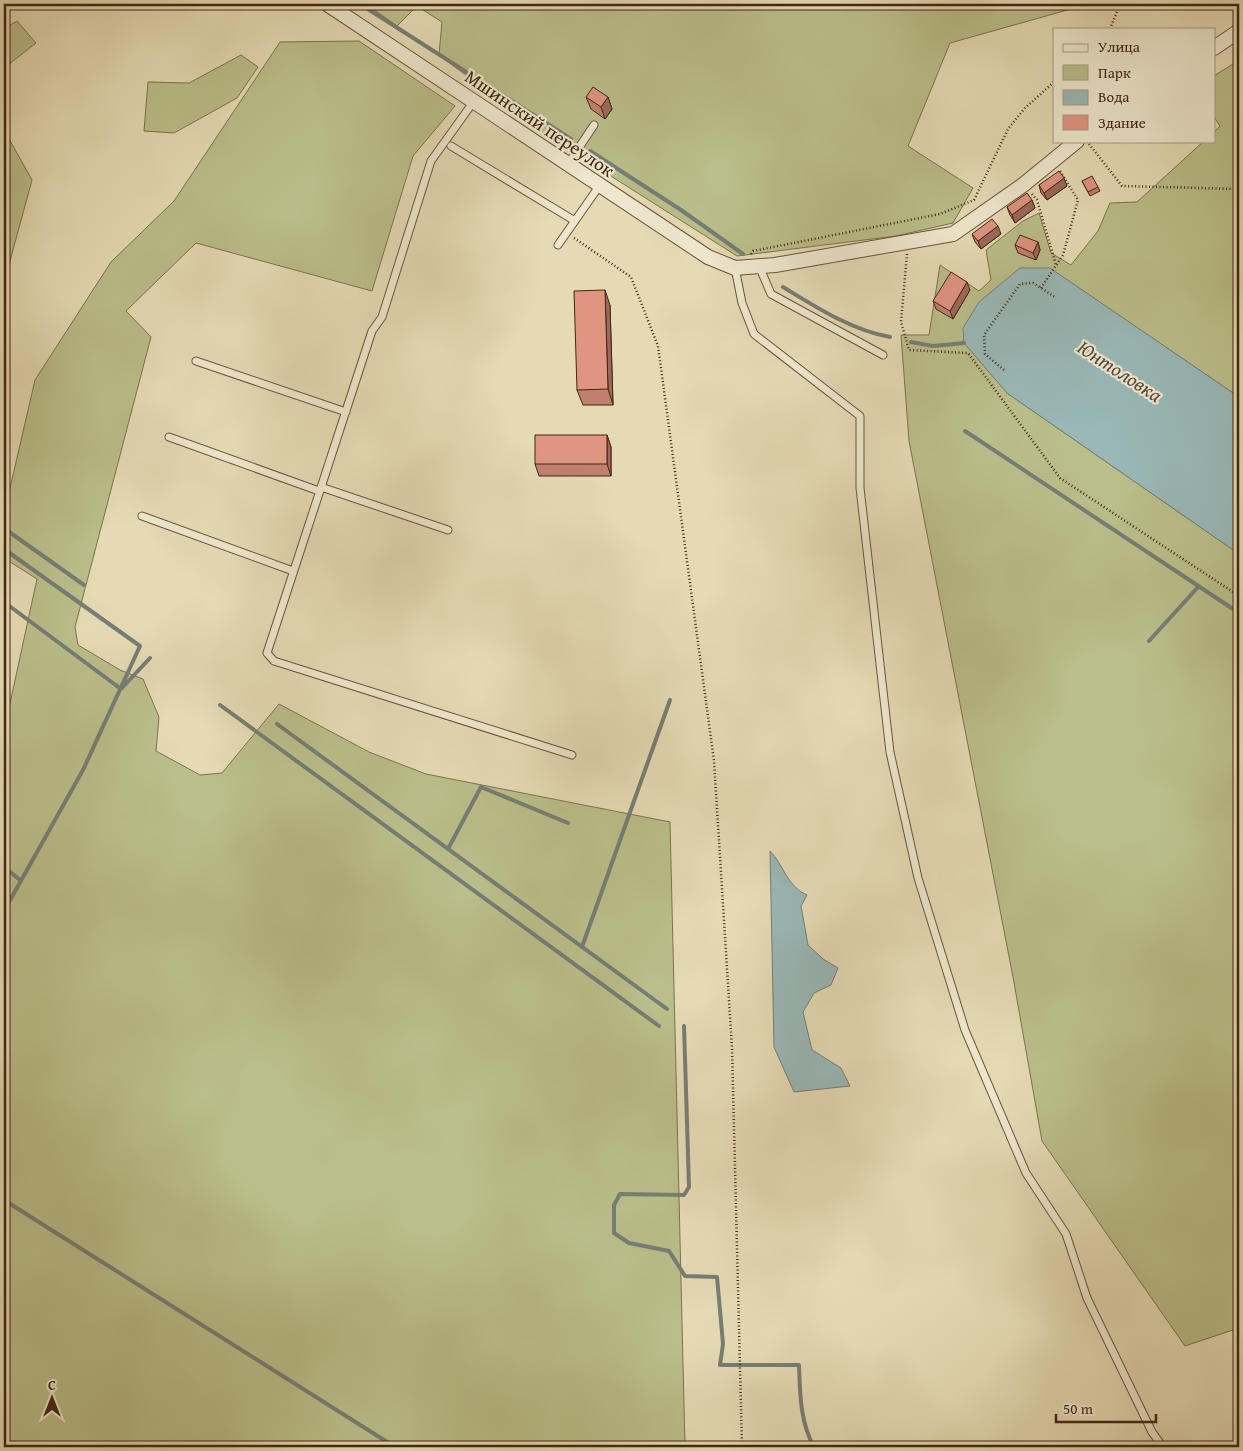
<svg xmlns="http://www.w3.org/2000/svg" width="1243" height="1451" font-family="'Gentium Book Plus',serif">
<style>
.green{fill:#babe8a;stroke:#7e724e}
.water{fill:#99b8b7;stroke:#767e75}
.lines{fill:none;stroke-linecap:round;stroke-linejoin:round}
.stream{stroke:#767e75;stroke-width:4}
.lane-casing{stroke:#6b543a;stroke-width:9}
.street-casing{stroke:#6b543a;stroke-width:16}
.path{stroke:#422712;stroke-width:2.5;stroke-dasharray:1 2.5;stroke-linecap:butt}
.lane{stroke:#eee7ce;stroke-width:7}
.street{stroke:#eee7ce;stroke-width:14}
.wall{fill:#c17f70;stroke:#422712}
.shaded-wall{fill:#9d685b;stroke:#422712}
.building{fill:#e09482;stroke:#422712}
.labels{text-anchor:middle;stroke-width:4.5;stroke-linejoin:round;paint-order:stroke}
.street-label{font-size:19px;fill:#422712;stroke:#eee7ce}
.water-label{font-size:20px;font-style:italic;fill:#584b3b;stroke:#eee7ce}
</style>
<rect width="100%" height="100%" fill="#e5dab4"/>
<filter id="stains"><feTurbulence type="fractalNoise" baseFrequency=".004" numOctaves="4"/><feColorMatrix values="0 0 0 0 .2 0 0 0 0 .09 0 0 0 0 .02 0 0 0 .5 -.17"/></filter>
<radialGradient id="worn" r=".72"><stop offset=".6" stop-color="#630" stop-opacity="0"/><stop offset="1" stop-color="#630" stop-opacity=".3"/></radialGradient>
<!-- green -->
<path class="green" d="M366,4h708l-3,5 -121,34 -42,103 65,42 -20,35 -57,13 -159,20 -194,-123 -104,-78 3,-33 -25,-16 -20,20z
M17,21l19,22 -32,25v-39z
M359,41l96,65 -42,50 -41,135 -176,-48 -70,68 25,26 -76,290 3,18 42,25 23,9 16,38 -3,34 44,24 22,-2 57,-69 90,48 57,22 244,48 15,625h-681v-716l33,-152 -33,-21v-44l31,-134 76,-118 63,-61 106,-159z
M241,55l17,12 -21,31 -63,35 -30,-2 4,-49 41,1z
M1239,60v337l-190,-129 -42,125 232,161v774l-54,18 -143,-205 -29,-164 -104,-536 -8,-106h28l11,-70 39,26 12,-11 -5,-30 37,-29 16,-8 12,40 20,12 27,-34 12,-28 27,-1 67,-61h10v-9l6,-6 -6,-9v-41z
M4,130l28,50 -28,103z"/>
<!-- water -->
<path class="water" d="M1020,268h30l189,129v157l-232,-161 -43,-50 -1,-15 16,-26z
M770,851c14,14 17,36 37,44l-6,11 7,39 15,14 15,9 -7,17 -17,8 -11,19 9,38 29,18 9,18 -56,6 -20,-45z"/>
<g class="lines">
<!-- stream -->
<path class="stream" d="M360,4l211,135
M590,151l91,59 62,44
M783,287c33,20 68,43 107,50
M911,342l22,4 31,-3
M965,431l274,182
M5,529l79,56
M4,549l136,97 -57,124 -79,141
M4,602l117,87 29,-31
M1149,641l50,-55
M220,705l439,321
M277,724l390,285
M448,849l33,-62 87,36
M4,867l16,13
M582,947l88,-247
M684,1026l5,161 -5,8 -64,-1 -6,11v28l15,10 40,8 16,25 32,1 6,67 -3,21h79c1,28 1,57 15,82
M4,1200l391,247"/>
<defs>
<path id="lane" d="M474,101l-43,60 -49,156 -10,14 -105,322 7,8 298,94
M451,146l124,75
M568,164l26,-39
M558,245l42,-60
M759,266l12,28 112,61
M735,268l7,35 12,31 106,82v72l30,264 28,126 47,152 61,143 40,61 21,64 65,134 11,15
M196,361l150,51
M169,437l150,54
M321,487l127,43
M142,516l151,55"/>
<path id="street" d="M327,4l381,253 27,11 40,-3 178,-31 70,-49 54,-44
M1214,48l25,-17"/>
</defs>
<!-- lane casing -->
<use href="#lane" class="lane-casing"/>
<!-- street casing -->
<use href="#street" class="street-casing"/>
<!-- path -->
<path class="path" d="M1110,29l10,-25
M1089,144l33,42 117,3
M1032,194l5,6 19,65
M574,238l57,39 27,69 56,415 18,287 10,399
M751,254l2,-3 187,-37 34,-14 34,-71 17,-21 29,-26
M907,254l-6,68 8,28 59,3 92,125 179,118
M1041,288l22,-33 15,-55 -18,-29
M1004,370l-19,-16 -1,-19 36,-51 13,-1 22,14"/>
<!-- lane -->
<use href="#lane" class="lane"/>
<!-- street -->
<use href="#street" class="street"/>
</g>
<!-- wall -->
<path class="wall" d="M586,97h22l4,12 -7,10 -14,-10z
M1082,181l16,6 2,4 -10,5z
M1039,185l28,1 -20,14 -6,-7z
M1032,200l3,8 -20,15 -5,-8 -3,-8z
M972,234h29l-20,15 -6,-7z
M1038,242l2,8 -4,10 -18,-7 -3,-8z
M970,290l-17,29 -17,-10 -3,-8z
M610,305l3,100h-30l-6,-15z
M607,435l4,12v29h-72l-4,-12z"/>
<!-- shaded-wall -->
<path class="shaded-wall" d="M608,97l4,12 -7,10 -4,-12z
M1064,178l3,8 -20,14 -3,-7z
M1032,200l3,8 -20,15 -3,-8z
M998,226l3,8 -20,15 -3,-8z
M1038,242l2,8 -4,10 -3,-7z
M967,282l3,8 -17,29 -3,-8z
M605,290l5,15 3,100 -5,-16z
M607,435l4,12v29l-4,-12z"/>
<!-- building -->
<path class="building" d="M593,87l15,10 -7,10 -15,-10z
M1059,171l5,7 -20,15 -5,-8z
M1092,176l6,11 -10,5 -6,-11z
M1027,193l5,7 -20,15 -5,-8z
M992,219l6,7 -20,15 -6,-7z
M1020,235l18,7 -5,11 -18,-8z
M951,272l16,10 -17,29 -17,-10z
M605,290l3,99 -31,1 -3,-99z
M535,435h72v29h-72z"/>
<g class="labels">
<!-- street labels -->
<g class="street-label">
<text transform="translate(540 123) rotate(34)" y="7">Мшинский переулок</text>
</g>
<!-- water labels -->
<g class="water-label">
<text transform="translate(1120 371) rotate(33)" y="7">Юнтоловка</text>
</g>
</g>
<!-- margin -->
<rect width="1243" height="1451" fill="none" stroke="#e5dab4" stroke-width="20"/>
<rect x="5" y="5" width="1233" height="1441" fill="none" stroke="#422712" stroke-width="2.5"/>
<rect x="10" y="10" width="1223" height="1431" fill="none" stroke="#422712"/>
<!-- legend -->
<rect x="1053" y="28" width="162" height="115" fill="#eee7ce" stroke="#a99a83"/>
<rect x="1063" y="44" width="25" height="8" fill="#eee7ce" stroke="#a99a83"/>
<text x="1098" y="52" font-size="15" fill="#422712">Улица</text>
<rect x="1063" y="65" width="25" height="15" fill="#babe8a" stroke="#a99a83"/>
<text x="1098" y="78" font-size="15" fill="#422712">Парк</text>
<rect x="1063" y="90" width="25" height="15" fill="#99b8b7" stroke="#a99a83"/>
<text x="1098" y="102" font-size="15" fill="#422712">Вода</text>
<rect x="1063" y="115" width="25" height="15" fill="#e09482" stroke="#a99a83"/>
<text x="1098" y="128" font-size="15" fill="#422712">Здание</text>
<!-- north arrow -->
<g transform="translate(52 1398)" stroke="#eee7ce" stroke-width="4" paint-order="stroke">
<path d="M0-4L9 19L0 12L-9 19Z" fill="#422712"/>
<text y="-8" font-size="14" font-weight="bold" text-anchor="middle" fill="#422712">С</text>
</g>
<!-- scale -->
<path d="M1056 1414v8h100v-8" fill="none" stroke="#422712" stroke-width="2.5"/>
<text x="1063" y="1414" font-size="15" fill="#422712" stroke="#eee7ce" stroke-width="4" paint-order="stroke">50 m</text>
<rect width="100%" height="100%" filter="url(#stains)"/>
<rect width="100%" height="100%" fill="url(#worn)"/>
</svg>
